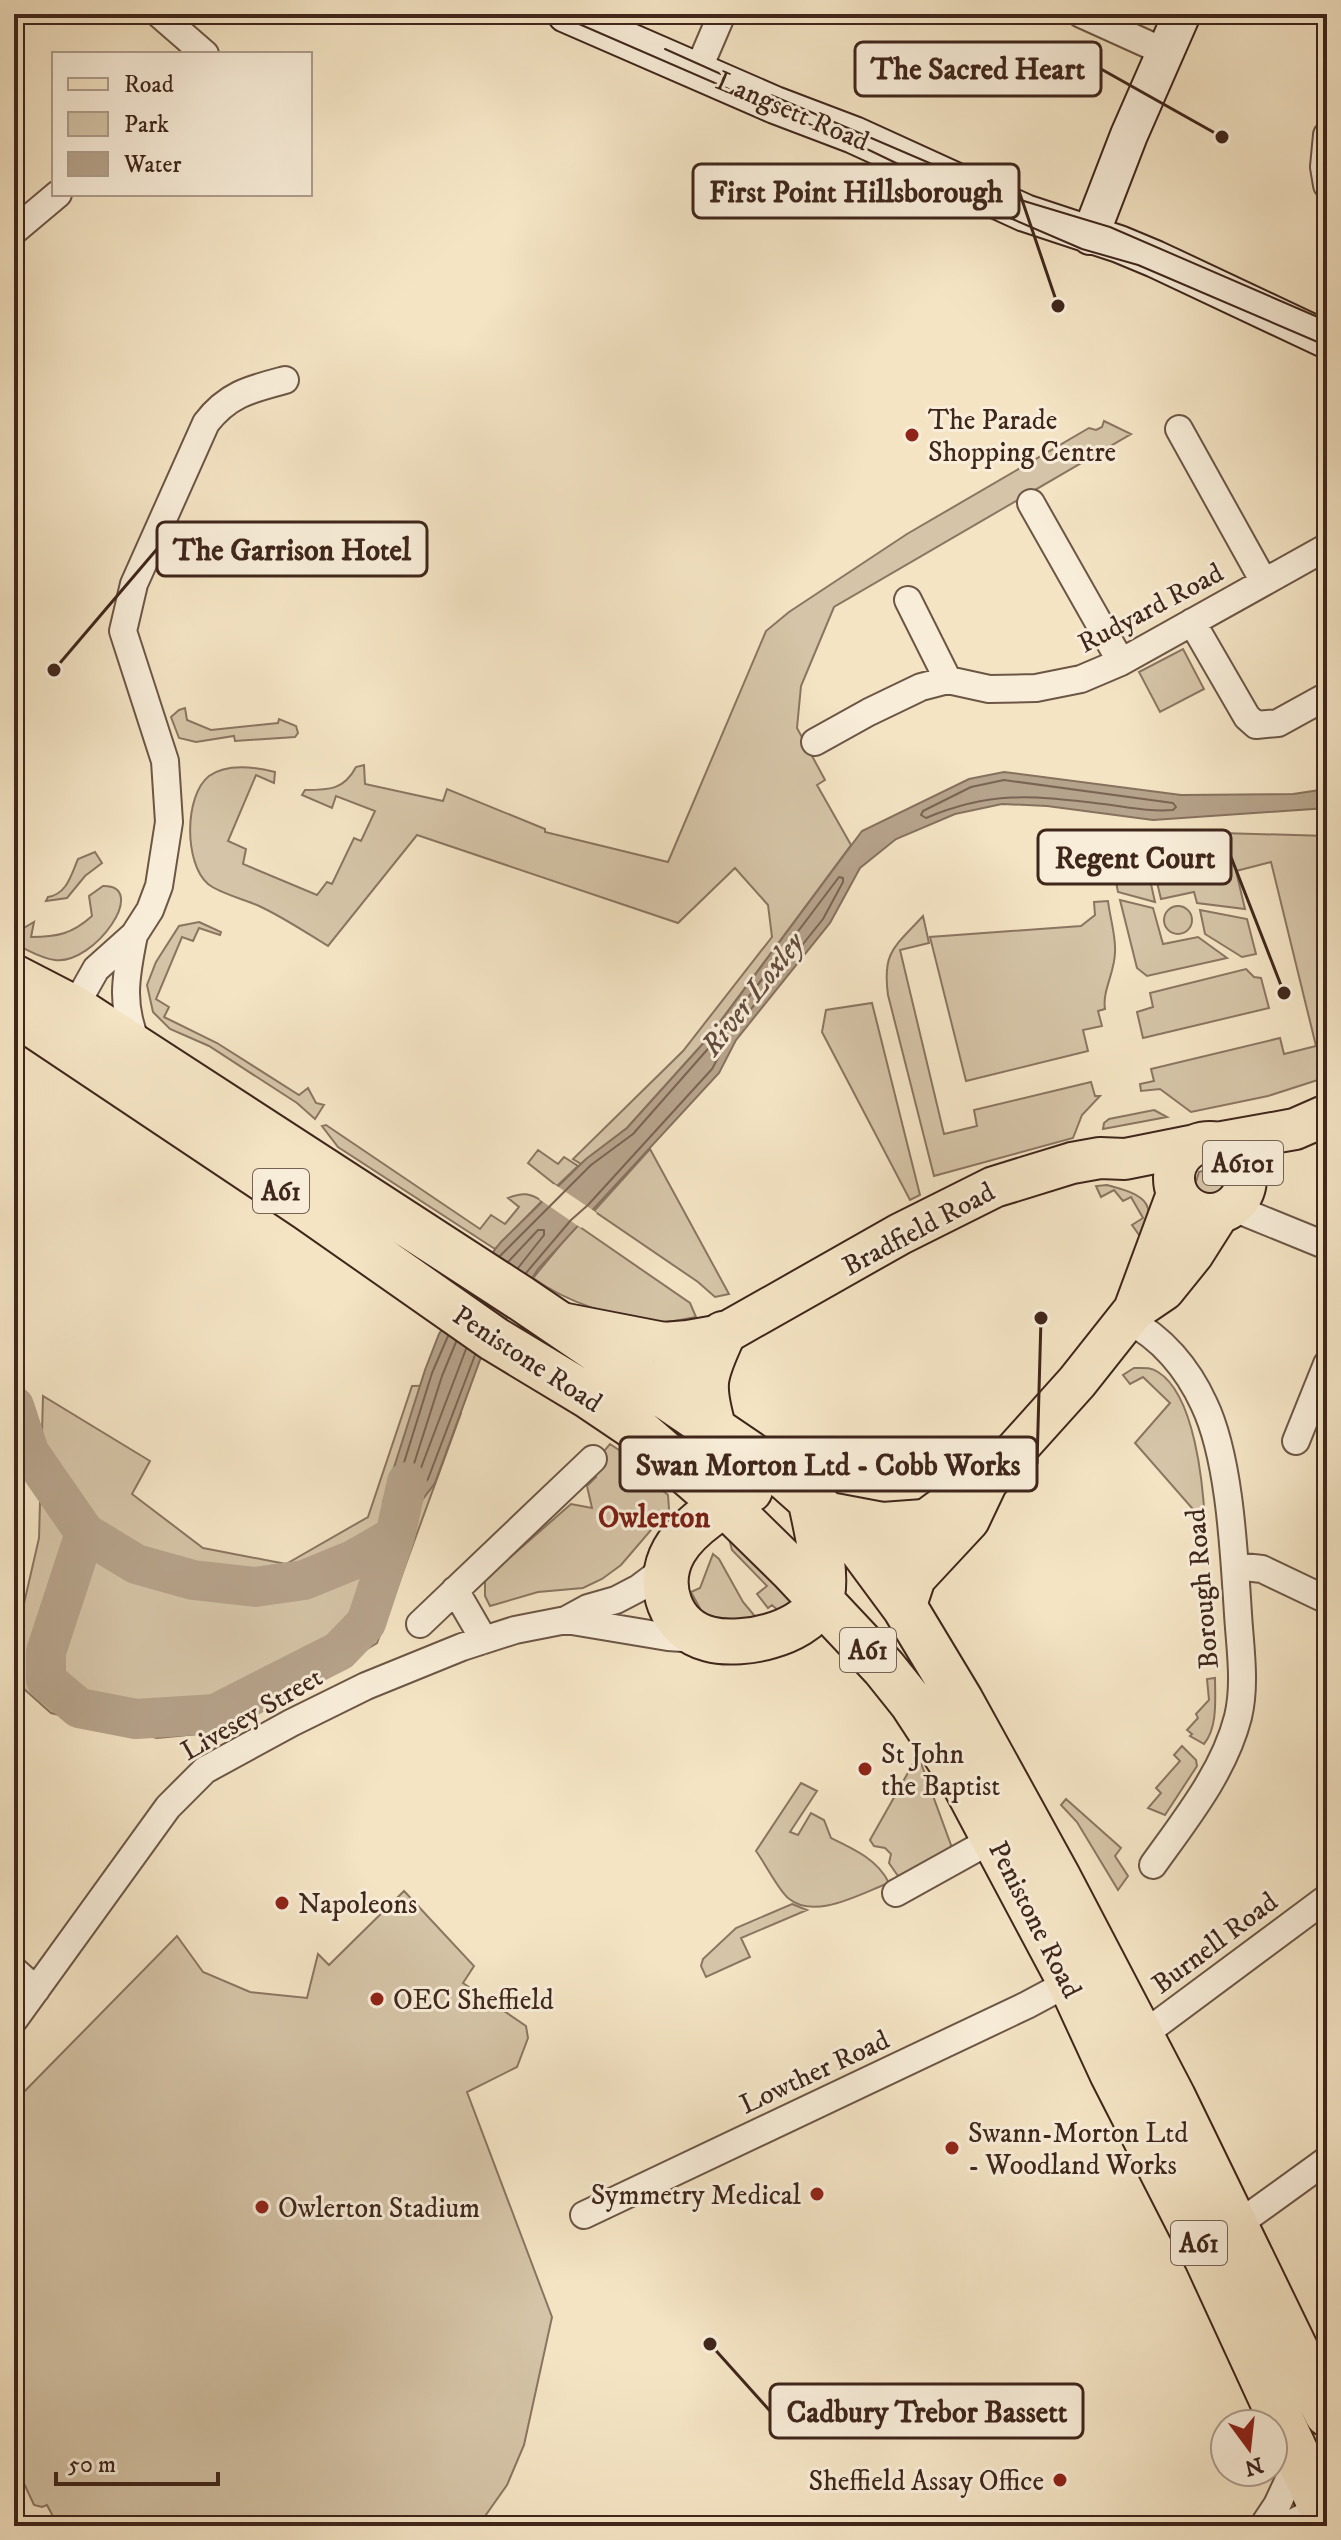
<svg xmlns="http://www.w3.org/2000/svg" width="1341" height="2540" font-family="'IM FELL DW Pica',serif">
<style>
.green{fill:#d5c4a7;stroke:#8a7561;stroke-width:2}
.water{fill:#b6a38b;stroke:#86715e;stroke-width:2}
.pier{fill:#f4e4c4}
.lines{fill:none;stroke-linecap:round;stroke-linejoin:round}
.shore{stroke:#7a6453;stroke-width:2}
.river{stroke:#b6a38b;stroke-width:40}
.street-casing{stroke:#6c5645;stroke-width:30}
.secondary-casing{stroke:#3f261b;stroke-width:40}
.primary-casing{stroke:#3f261b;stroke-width:44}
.highway-casing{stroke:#3f261b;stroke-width:48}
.street{stroke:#f8edd9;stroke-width:26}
.secondary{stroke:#f8edd9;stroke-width:36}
.primary{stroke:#f4e4c4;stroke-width:40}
.highway{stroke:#f4e4c4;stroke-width:44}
.tram{stroke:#3f261b;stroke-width:2}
.poi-dot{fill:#8f2418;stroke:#f8edd9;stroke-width:3}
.labels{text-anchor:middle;stroke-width:6;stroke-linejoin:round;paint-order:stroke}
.shield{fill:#f8edd9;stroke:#766254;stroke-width:2}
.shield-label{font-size:26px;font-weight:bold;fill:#3f261b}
.street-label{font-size:28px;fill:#3f261b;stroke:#f8edd9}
.poi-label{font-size:28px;fill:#3f261b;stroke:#f8edd9;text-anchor:start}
.water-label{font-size:30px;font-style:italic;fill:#634c3d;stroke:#f8edd9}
.neighbourhood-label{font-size:30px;font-weight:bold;fill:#7a1f14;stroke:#f8edd9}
.leader{fill:none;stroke:#3f261b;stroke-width:3}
.callout-dot{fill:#3f261b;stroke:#f8edd9;stroke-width:3}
.callout{fill:#f8edd9;stroke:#3f261b;stroke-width:3}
.callout-label{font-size:30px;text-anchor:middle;font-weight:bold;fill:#3f261b}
</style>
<rect width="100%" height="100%" fill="#f4e4c4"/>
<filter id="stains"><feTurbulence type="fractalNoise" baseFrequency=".0025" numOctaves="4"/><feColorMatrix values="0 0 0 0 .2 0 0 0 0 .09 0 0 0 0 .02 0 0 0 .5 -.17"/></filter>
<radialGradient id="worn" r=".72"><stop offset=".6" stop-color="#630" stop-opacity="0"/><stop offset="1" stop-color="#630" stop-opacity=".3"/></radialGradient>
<!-- green -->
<path class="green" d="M1104,421l27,13 -297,173 -33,79 -4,42 28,52 -8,5 34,60 -143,193 -81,90 -46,36 -8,-5 110,-108 89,-114 -4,-32 -33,-37 -57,55 -261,-88 -89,111c-23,-14 -45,-29 -69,-40 -13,-6 -40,-13 -51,-22 -24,-21 -24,-88 1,-108 18,-13 46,-9 66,-4l-1,11 -18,-8 -28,66 18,8 -3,15 74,31 10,-13 5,2 22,-46 7,3 14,-30 -39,-15 -4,12 -30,-13 3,-5c24,0 39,0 51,-23l8,-2 1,19 78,17 4,-12 98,40v3l123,30 98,-231 23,-19 118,-78 182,-106 7,2 6,-3z
M1183,649l21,40 -44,23 -21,-40z
M185,708l2,12 24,10 67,-7 1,-4 17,7 2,7 -3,4 -60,4 -1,-5 -38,6 -17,-4 -8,-21 8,-7z
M1119,830l208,6v203l-9,7h9v31l-59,19 -77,16 -31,-23 -19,2 -1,-7 14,-3 -3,-12 129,-31 4,16 32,-8 -45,-184 -35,9 9,38 -48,-6 -3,-11 -33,7 -6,-25 -6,1 6,27 -37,-10 -5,-25z
M95,852l7,11 -17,13 -18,22 -21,3 2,-4c19,-3 23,-22 30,-38z
M103,886c47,-1 -8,79 -48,74 -14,-1 -28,-11 -41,-16v-13l3,1 17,-10 -3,15c26,0 41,-3 61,-21l-3,-20z
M1120,900l33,8 10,36 35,-7 29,21 -80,18 -10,-8z
M1108,901c2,17 8,35 7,51 0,20 -13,39 -10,57l-7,2 4,15 -19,4 5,21 -122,30 -36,-144 151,-11 14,-11 -1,-13z
M1164 920a14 14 0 1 1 28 0a14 14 0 1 1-28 0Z
M1200,910l47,9 9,35 -14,3 -37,-23z
M923,916l6,27 -29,7 44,184 33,-8 -3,-16 117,-28 4,14h5l-18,19 -9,23 -139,38 -46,-181c-6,-44 7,-48 35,-79z
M199,922l22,10 -1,3 -21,-7 -6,13 -11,-4 -26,62 13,8 -5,10 53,26 82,52 9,-7 8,15 8,2 -9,14 -18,-16 -88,-57 -39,-17 -17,-17 -6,-27 9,-23 23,-36z
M1246,969l8,8 7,1 8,30 -126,30 -6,-26 16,-5 -3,-14z
M872,1003l48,192 -10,5 -88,-168 4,-22z
M1154,1110l13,7 -64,12 1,-6 5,-4z
M326,1125l154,104 11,-14 14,9 14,-17 -11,-9c15,-6 22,-5 34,3l-47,48 -157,-102 -16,-21z
M650,1149l79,145 -14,3 -17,-15 -104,-71z
M538,1150l20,14 6,-7 14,9 -21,20 -29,-23z
M1208,1169l9,1 7,13 -7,13 -10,2 -8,-5 -4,-8 4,-13z
M1107,1185c34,9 53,16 35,54l-10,-14 11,-7 -12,-21 -8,4 -9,-11 -13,7 -5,-11z
M577,1225l113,78 6,14c-12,2 -26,6 -38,5 -43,-4 -90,-19 -125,-44z
M1134,1368c9,0 17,-1 24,4 37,23 45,112 47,151l-70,-80 35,-40 -27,-26 -13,7 -7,-9z
M453,1385l8,28 -84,230 -148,88 -72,7 -106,-25 -37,-33v-33l25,-109 4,-142 107,65 -18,33 71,54 83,16 82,-47 44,-131z
M610,1444l15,10 1,6 42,35 1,14 -48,56 -19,14 -19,9 -45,4 -48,14 -5,-10v-15l5,-6 81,-71 21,4 -5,-22 9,-9 -4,-12z
M728,1535l66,63 -1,5 -11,11 -10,-9 -4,3 -11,-14 10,-8 -35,-36z
M713,1554l6,5 24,43 15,18 -39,4 -17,-12 -11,-20 9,-4z
M1215,1678c0,21 3,49 -11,66l-14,-8 2,-2 -5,-4 11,-12 -2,-4 13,-14 -2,-21z
M1182,1746l14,14 1,6 -32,49 -17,-7 13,-15 -5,-5 24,-27 -6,-6z
M918,1755l33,90 -2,7 -51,24 -9,-13 2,-9 -6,-6 -11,-2 -4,-6z
M801,1783l16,8 -27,41 8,3 13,-22 13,7 7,18c23,11 47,22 58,45 -28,10 -74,38 -101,15 -11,-10 -23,-35 -32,-47z
M1066,1799l55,49 -6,8 13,20 -10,14 -41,-68 -16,-17z
M404,1891l70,75 -11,17 63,43 2,12 -11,29 -50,25 85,225 -28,128 -17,40 -29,41h-420l-11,-21 -5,2 -8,-2 -20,-43v-258l10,-7 -10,-9v-86l163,-166 26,36 47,20 57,6 11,-44 11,11z
M792,1904l15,6 -66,28 9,19 -44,20 -5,-11 2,-7 33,-31z"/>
<!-- water -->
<path class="water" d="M1004,772l177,23 112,-1 34,-5v19l-174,12 -106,-14 -45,-2 -47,10 -59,25 -36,29 -30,55 -94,117 -17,33 -181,196 -58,91 -45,123 -40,53 -12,-34 42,-132 14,-36 40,-64 22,-28 85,-83 41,-31 81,-90 154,-207 107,-52z"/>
<!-- pier -->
<path class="pier" d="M554,1184l40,27 3,2 -16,15 -42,-29z"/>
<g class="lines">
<!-- shore -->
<path class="shore" d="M1004,780l169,23 3,4 -3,3c-24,2 -45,-3 -69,-6 -70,-8 -111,-14 -178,14l-5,-3 2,-4 48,-24z
M839,877l4,1v4l-20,37 -84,105 -6,1 -1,-6z
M500,1256l91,-91 42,-31 88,-100h6l1,5 -16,30 -124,136 -17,15 -45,53
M508,1262l30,-32h6v5l-26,33
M448,1336l-16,37 -40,128 5,14 5,-1 26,-35 47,-124
M456,1342l-14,34 -30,94 2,5 5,-2 47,-124"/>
<!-- river -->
<path class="river" d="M14,1406l15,46 56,81 51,31 57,16 62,7 49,-7 49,-20 42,-24 12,-54
M85,1533l-39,119v28l33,28 57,11 79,-5 124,-63 27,-28 29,-87"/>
<defs>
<path id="street" d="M159,14l46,40
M1081,14l84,38
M698,70l24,-56
M1327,135l-3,32 3,18
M14,231l44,-37
M1179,429l85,153
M1031,503l90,159
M908,600l40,80
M1192,622l55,95 9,8 22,-2 49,-27
M815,742l54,-30 52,-25 27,-7 41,9 47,-1 45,-9 40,-17 206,-115
M134,935c-9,44 -14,72 5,114
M74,1008l22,-39 38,-34 16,-25 9,-24 10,-64 -4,-61 -42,-130 11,-47 72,-161c22,-29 45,-34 79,-43
M1235,1205l11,8 81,33
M1127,1320c35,17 61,49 77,84 26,54 30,149 34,210 2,33 8,70 0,103 -14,55 -53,103 -85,148
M1296,1441l31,-77
M1235,1566l27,3 65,31
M455,1590l29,50
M566,1620l102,17 29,2
M420,1624l173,-165
M896,1893l99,-55
M14,1970l22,20
M14,2020l154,-213 37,-37 86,-47 75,-37 96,-39 53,-17 51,-10 22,-12 28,-8 23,-12 28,-21
M1140,2037l187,-139
M584,2215l443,-210 43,-23
M1237,2225l90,-65
M1263,2526l14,-21 22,-47
M1286,2526l35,-18"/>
<path id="secondary" d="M566,14l209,91 79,30 171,78 94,31 36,15 172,81
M1090,236l39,-101 53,-121"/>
<path id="primary" d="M1174 1178a36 36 0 1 1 72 0a36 36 0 1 1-72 0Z
M1217,1143l78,-14 32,-14
M1136,1309l28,-19 29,-36 26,-41
M561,1323l103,20 24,-2 34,-6
M650,1386l43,-26 34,-28 173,-98 94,-47 78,-24 28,-5 25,1 70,-14
M881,1574c31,-48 56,-66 106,-92
M905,1608l10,-30 54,-58 18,-38 90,-100 57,-72 43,-116"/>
<path id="highway" d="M14,977l60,31 445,289 268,182 67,60 51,69 56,93 97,176 115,220 154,317
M14,1012l293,196 187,131 96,58 43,29 106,92 52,51 93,99 28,35 51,78 107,201 42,91 95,186 120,261
M714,1430c-13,-45 -11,-53 9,-96
M750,1490c-25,13 -62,36 -76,61 -19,34 -4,78 35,88 18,5 44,2 61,-3 18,-5 41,-16 50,-34 10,-22 -5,-79 -10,-104
M830,1515l53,10 41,-3"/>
</defs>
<!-- street casing -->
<use href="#street" class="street-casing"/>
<!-- secondary casing -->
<use href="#secondary" class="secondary-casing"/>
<!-- primary casing -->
<use href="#primary" class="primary-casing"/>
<!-- highway casing -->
<use href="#highway" class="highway-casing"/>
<!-- street -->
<use href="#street" class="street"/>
<!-- secondary -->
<use href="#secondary" class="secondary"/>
<!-- primary -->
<use href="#primary" class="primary"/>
<!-- highway -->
<use href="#highway" class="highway"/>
<!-- tram -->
<path class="tram" d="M556,14l313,136 141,68 72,31 56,16 189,81
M665,49l58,26
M771,95l233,100 106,32 217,94"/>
</g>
<!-- markers -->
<g class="poi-dot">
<circle cx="912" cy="435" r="8"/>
<circle cx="865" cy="1769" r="8"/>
<circle cx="282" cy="1903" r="8"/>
<circle cx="377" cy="1999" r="8"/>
<circle cx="952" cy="2148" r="8"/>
<circle cx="817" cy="2194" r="8"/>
<circle cx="262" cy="2207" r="8"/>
<circle cx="1060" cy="2480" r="8"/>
</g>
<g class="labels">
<!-- shield labels -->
<g class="shield">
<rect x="1203" y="1141" width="80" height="44" rx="6"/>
<rect x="253" y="1169" width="56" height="44" rx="6"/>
<rect x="840" y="1628" width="56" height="44" rx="6"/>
<rect x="1171" y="2221" width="56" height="44" rx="6"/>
</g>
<g class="shield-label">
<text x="1243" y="1172">A6101</text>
<text x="281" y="1200">A61</text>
<text x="868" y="1659">A61</text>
<text x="1199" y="2252">A61</text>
</g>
<!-- street labels -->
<g class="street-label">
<text transform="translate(793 110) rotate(23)" y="10">Langsett Road</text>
<text transform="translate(1150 607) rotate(-28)" y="10">Rudyard Road</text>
<text transform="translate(918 1228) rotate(-28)" y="10">Bradfield Road</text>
<text transform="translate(528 1358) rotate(33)" y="10">Penistone Road</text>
<text transform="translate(1201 1589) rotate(-95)" y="10">Borough Road</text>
<text transform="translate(251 1713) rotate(-30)" y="10">Livesey Street</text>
<text transform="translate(1036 1919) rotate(63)" y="10">Penistone Road</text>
<text transform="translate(1214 1942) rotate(-37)" y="10">Burnell Road</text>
<text transform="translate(814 2071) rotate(-25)" y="10">Lowther Road</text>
</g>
<!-- poi labels -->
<g class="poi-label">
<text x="928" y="429">The Parade<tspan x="928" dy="32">Shopping Centre</tspan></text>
<text x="881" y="1763">St John<tspan x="881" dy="32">the Baptist</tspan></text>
<text x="298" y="1913">Napoleons</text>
<text x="393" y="2009">OEC Sheffield</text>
<text x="968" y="2142">Swann-Morton Ltd<tspan x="968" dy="32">- Woodland Works</tspan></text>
<text x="801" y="2204" text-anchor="end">Symmetry Medical</text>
<text x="278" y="2217">Owlerton Stadium</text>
<text x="1044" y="2490" text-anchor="end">Sheffield Assay Office</text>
</g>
<!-- water labels -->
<g class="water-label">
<text transform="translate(752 994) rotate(-52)" y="10">River Loxley</text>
</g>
<!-- neighbourhood labels -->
<g class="neighbourhood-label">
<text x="654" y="1527">Owlerton</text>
</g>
</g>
<!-- callouts -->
<path class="leader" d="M1222 137L1101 69M1058 306L1019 191M54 670L157 549M1284 993L1231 857M1041 1318L1037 1464M710 2344L770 2411"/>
<g class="callout-dot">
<circle cx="1222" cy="137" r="8"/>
<circle cx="1058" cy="306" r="8"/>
<circle cx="54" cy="670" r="8"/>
<circle cx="1284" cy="993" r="8"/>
<circle cx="1041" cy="1318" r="8"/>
<circle cx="710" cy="2344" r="8"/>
</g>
<g class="callout">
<rect x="855" y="42" width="246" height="54" rx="8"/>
<rect x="693" y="164" width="326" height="54" rx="8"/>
<rect x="157" y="522" width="270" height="54" rx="8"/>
<rect x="1038" y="830" width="193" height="54" rx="8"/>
<rect x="620" y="1437" width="417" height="54" rx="8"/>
<rect x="770" y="2384" width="313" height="54" rx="8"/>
</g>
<g class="callout-label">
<text x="978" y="79">The Sacred Heart</text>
<text x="856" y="202">First Point Hillsborough</text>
<text x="292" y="560">The Garrison Hotel</text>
<text x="1135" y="868">Regent Court</text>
<text x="828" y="1475">Swan Morton Ltd - Cobb Works</text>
<text x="927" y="2422">Cadbury Trebor Bassett</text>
</g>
<!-- margin -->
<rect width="1341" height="2540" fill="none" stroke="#f4e4c4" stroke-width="48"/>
<rect x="16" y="16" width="1309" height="2508" fill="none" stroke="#3f261b" stroke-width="4"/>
<rect x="24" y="24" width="1293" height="2492" fill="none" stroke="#3f261b" stroke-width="2"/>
<!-- legend -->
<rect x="52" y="52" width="260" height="144" fill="#f8edd9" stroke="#ae9d8d" stroke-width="2"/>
<rect x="68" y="78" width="40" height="12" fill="#f4e4c4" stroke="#ae9d8d" stroke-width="2"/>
<text x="124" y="92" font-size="24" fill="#3f261b">Road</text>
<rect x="68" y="112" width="40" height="24" fill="#d5c4a7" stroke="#ae9d8d" stroke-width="2"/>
<text x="124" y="132" font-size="24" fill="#3f261b">Park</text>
<rect x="68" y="152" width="40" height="24" fill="#b6a38b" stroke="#ae9d8d" stroke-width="2"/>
<text x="124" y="172" font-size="24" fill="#3f261b">Water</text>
<!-- north arrow -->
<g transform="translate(1249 2448) rotate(165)"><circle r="38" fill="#f8edd9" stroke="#ae9d8d" stroke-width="2"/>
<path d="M0-6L14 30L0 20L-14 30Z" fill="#8f2418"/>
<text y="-12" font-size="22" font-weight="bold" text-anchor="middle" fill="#3f261b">N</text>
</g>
<!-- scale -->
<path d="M56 2472v12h162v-12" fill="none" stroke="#3f261b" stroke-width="4"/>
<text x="68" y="2472" font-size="24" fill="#3f261b" stroke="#f8edd9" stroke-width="6" paint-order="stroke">50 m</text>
<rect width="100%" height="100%" filter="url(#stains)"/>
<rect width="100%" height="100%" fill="url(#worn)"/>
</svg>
